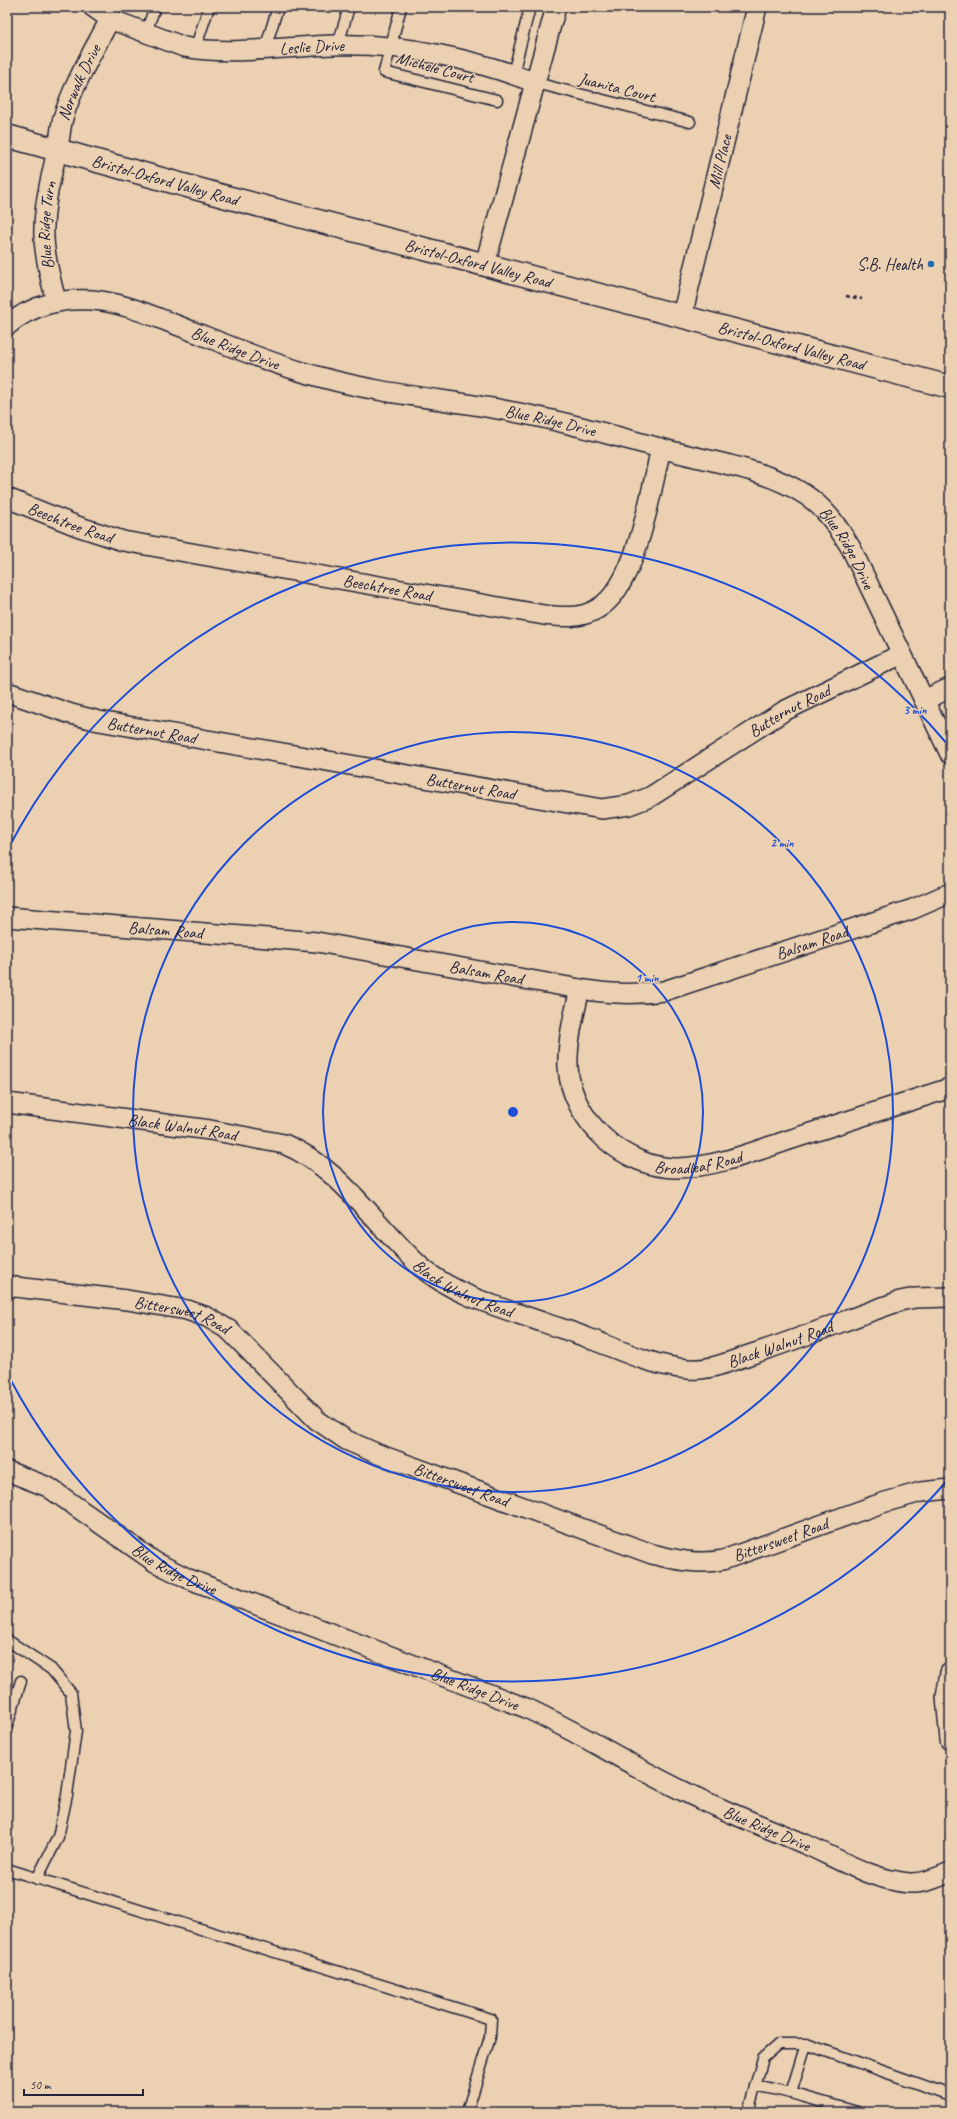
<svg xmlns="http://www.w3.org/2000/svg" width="957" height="2119" font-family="Caveat,sans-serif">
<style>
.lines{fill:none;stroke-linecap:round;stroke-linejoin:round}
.service-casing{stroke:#22223b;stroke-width:13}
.minor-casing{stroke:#22223b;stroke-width:22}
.secondary-casing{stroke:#22223b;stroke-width:25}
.path{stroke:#22223b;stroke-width:2.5;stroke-dasharray:4 3;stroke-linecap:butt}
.service{stroke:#ebd1b2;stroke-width:10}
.minor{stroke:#ebd1b2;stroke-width:19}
.secondary{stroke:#ebd1b2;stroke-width:22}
.ring{fill:none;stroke:#1d4ed8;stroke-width:2}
.poi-dot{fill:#1f6fb2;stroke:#ebd1b2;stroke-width:1.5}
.labels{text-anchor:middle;stroke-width:3;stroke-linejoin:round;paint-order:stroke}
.street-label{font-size:17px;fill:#22223b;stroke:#ebd1b2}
.poi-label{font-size:17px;fill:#22223b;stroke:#ebd1b2;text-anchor:end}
.centre{fill:#1d4ed8;stroke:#ebd1b2;stroke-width:2}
.ring-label{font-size:12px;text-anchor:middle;font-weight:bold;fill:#1d4ed8;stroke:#ebd1b2;stroke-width:3;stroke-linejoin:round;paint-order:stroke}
</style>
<rect width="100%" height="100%" fill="#ebd1b2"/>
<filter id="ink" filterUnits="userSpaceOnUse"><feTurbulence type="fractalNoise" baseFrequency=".025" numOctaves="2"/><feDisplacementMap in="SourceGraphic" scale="8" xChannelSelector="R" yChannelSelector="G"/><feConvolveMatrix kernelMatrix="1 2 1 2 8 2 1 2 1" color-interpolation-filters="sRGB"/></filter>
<g filter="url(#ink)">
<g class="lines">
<defs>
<path id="service" d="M401,7l-17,65 113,28
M146,32l9,-25
M338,45l11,-38
M195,49l14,-42
M265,49l13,-42
M513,74l17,-67
M536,83l154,39
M7,1640l44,29 20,24 5,38 -9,64 -9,42 -21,42
M7,1726l14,-45
M7,1869l484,150 -1,18 -23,75
M755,2085l36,8
M748,2112l15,-54 16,-14h27
M857,2112l-66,-19 15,-49 144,51"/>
<g id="minor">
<path id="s1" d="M93,7l17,12 74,28c47,9 104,-1 152,-2 65,-2 139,14 200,38"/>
<path d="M485,264l71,-257"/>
<path id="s2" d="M56,301c-5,-20 -11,-41 -12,-63 -1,-30 6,-57 13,-87 3,-10 3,-22 6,-33 11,-35 30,-66 47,-99"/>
<path id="s3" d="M682,316l75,-309"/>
<path id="s4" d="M7,326c23,-21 55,-28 85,-26 28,2 56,14 82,24 49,19 99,41 150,54 58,16 119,21 179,32 59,10 118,28 176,43 40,10 90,18 125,41 21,13 34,33 47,54l99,206"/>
<path id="s5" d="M7,498l70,28 46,15 421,74c18,2 37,4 53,-6 40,-22 54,-119 64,-161"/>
<path id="s6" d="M7,692l64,22 28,7 503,88 27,-4 21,-8 134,-86 118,-57"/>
<path d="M924,700l26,-12"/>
<path id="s7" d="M7,917l310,25 263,47c28,5 55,6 84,2l249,-82 37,-16"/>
<path id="s8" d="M580,989c-6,26 -13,52 -12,78 3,54 57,102 110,101 39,-1 77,-17 114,-29 53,-17 105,-34 158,-51"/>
<path id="s9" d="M7,1103l203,27 74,14c58,24 92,83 137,123 34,29 82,41 124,56 14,5 29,9 43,15 32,12 64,28 100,31 20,2 41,-7 61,-14 51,-16 101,-37 151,-54l15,-3 35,-1"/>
<path id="s10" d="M7,1286l120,14 60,10 20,7 22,13 88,90 29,20 32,14 274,100c24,6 46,11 71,6l159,-57 39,-11 29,-3"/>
<path id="s11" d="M7,1471l41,16 107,75 34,17 337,129c55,25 105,58 159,84 40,20 81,35 122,53 33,15 66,35 102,38 14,1 28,-5 41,-11"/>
<path d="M950,1673l-4,24 4,43"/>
</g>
<g id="secondary">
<path id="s12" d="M7,136l216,60 727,191"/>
</g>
</defs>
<!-- service casing -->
<use href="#service" class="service-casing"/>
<!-- minor casing -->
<use href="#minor" class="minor-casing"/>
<!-- secondary casing -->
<use href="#secondary" class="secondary-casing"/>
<!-- path -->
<path class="path" d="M846,296l16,3"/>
<!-- service -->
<use href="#service" class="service"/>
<!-- minor -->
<use href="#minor" class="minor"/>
<!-- secondary -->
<use href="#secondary" class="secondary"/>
</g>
</g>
<!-- distance rings -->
<g class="ring">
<circle cx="513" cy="1112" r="190"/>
<circle cx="513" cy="1112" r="380"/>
<path d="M949 1478A569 569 0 0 1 8 1375M8 849A569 569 0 0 1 949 746"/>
</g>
<!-- markers -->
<circle class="poi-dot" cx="931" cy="264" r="4"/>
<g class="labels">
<!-- street labels -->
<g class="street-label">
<text dy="6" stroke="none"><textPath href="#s1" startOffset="228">Leslie Drive</textPath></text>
<text transform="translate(435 67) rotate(15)" y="6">Michele Court</text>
<text dy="6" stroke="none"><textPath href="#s2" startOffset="225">Norwalk Drive</textPath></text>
<text transform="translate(617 87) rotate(14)" y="6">Juanita Court</text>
<text dy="6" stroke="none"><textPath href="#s3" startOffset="159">Mill Place</textPath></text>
<text dy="6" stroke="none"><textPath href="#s12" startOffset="164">Bristol-Oxford Valley Road</textPath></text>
<text dy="6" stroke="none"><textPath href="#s2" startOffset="77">Blue Ridge Turn</textPath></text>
<text dy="6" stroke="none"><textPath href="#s12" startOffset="488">Bristol-Oxford Valley Road</textPath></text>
<text dy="6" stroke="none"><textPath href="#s12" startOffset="812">Bristol-Oxford Valley Road</textPath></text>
<text dy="6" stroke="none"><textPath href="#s4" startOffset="243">Blue Ridge Drive</textPath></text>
<text dy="6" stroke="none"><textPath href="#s4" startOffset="567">Blue Ridge Drive</textPath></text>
<text dy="6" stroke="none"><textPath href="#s5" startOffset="68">Beechtree Road</textPath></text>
<text dy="6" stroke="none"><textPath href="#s4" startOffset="902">Blue Ridge Drive</textPath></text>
<text dy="6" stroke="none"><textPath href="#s5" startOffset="392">Beechtree Road</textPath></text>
<text dy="6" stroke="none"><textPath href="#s6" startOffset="821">Butternut Road</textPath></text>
<text dy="6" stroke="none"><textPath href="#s6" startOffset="150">Butternut Road</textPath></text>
<text dy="6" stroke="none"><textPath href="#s6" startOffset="474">Butternut Road</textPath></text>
<text dy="6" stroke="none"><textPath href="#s7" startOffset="159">Balsam Road</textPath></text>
<text dy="6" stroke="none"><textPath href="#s7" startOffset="818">Balsam Road</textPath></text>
<text dy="6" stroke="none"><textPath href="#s7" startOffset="483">Balsam Road</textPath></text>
<text dy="6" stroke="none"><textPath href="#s9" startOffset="177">Black Walnut Road</textPath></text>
<text dy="6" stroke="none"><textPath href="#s8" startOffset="263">Broadleaf Road</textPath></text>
<text dy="6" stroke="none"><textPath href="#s9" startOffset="513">Black Walnut Road</textPath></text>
<text dy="6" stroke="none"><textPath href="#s10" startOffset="178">Bittersweet Road</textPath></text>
<text dy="6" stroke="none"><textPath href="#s9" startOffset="849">Black Walnut Road</textPath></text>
<text dy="6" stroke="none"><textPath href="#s10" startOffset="513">Bittersweet Road</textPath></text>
<text dy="6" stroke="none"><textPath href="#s10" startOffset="849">Bittersweet Road</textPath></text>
<text dy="6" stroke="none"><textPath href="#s11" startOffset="195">Blue Ridge Drive</textPath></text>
<text dy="6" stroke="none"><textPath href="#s11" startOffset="519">Blue Ridge Drive</textPath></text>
<text dy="6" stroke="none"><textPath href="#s11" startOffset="843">Blue Ridge Drive</textPath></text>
</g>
<!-- poi labels -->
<g class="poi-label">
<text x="923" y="270">S.B. Health</text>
</g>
</g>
<circle cx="513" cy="1112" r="6" class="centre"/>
<g class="ring-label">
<text x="915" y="714">3 min</text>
<text x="782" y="847">2 min</text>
<text x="647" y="982">1 min</text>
</g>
<!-- margin -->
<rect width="957" height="2119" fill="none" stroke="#ebd1b2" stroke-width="24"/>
<rect x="12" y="12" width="933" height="2095" fill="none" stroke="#22223b" stroke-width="1.5" filter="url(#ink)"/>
<!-- scale -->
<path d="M24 2089v6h119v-6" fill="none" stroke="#22223b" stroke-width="2"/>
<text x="30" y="2089" font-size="12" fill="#22223b" stroke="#ebd1b2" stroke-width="3" paint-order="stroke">50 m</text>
</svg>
